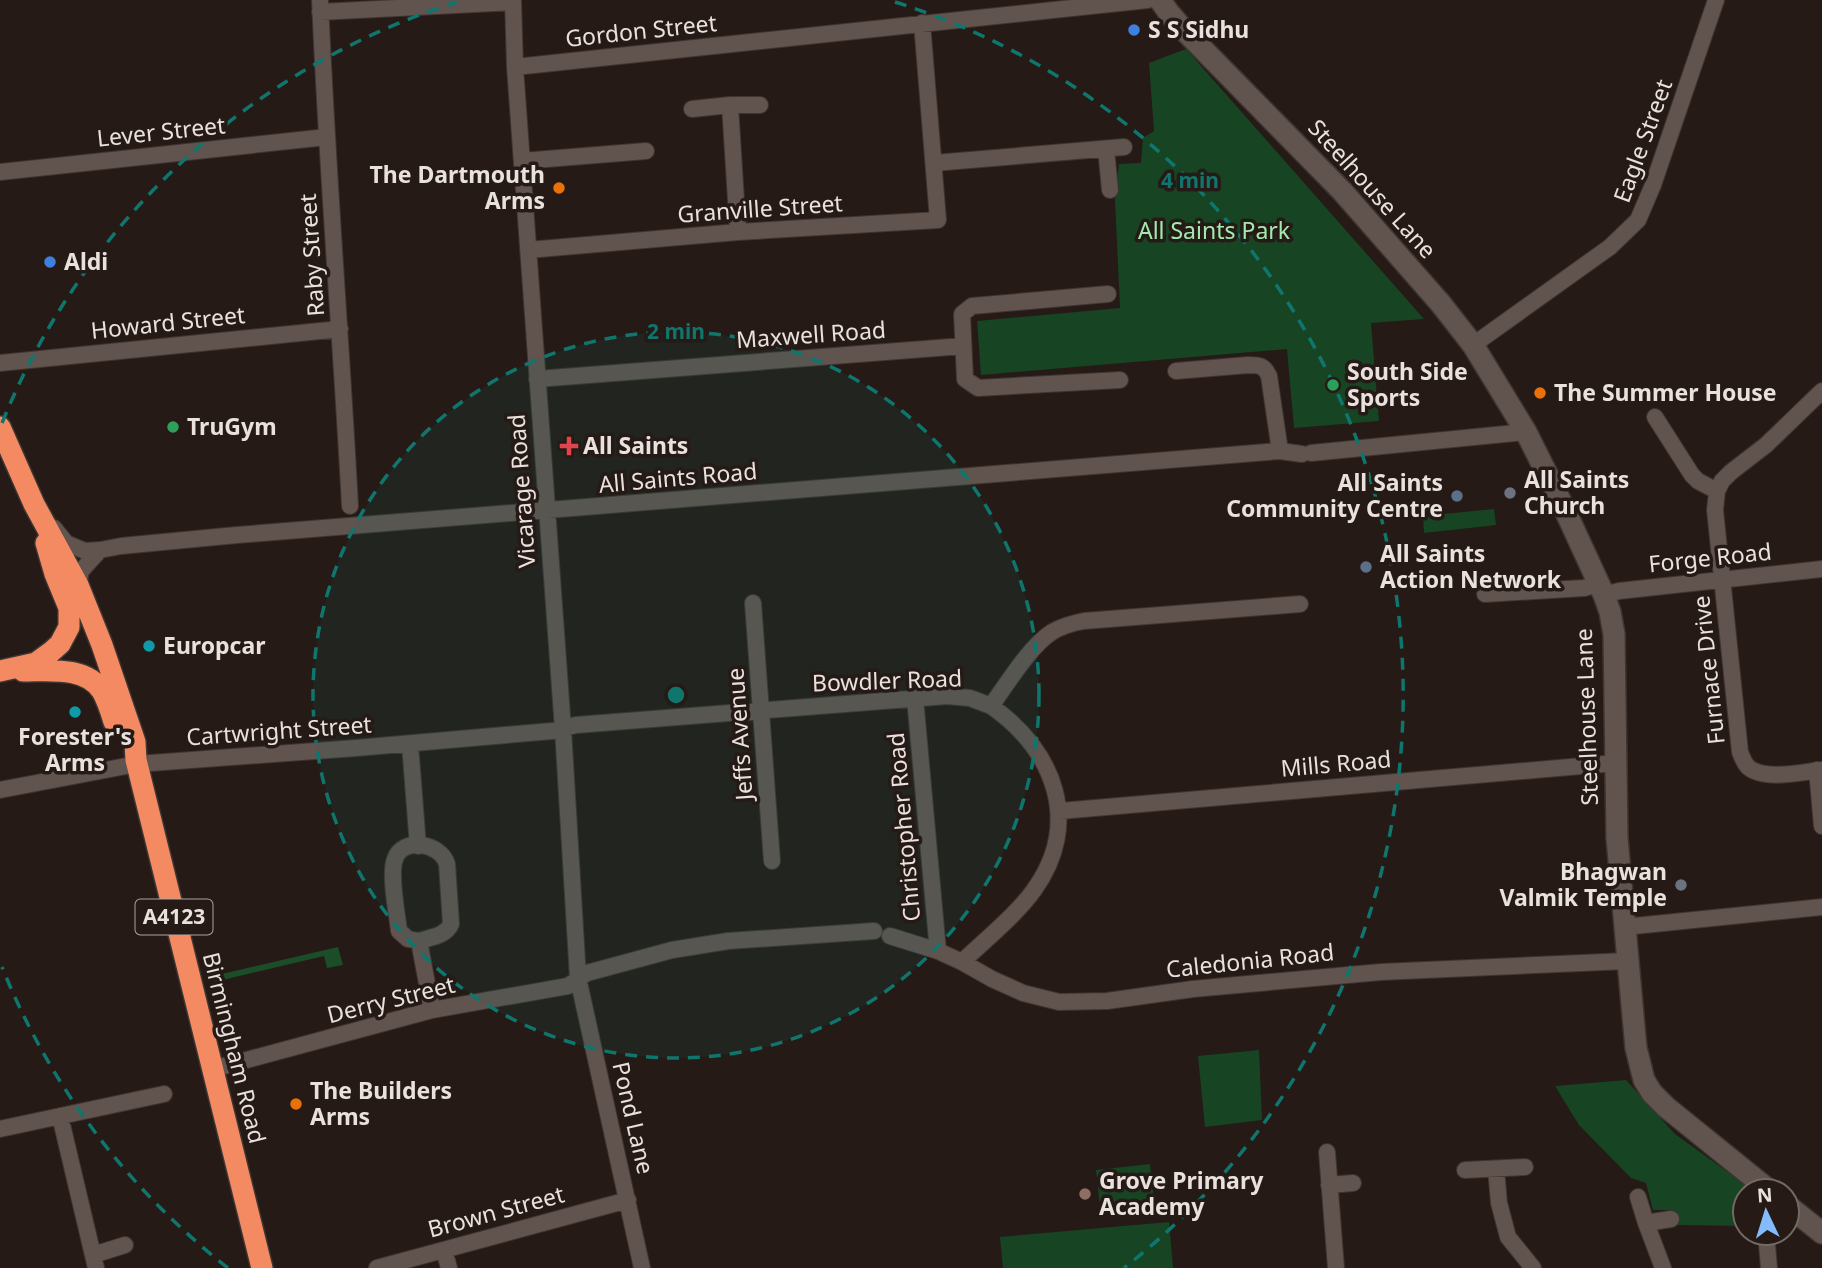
<svg xmlns="http://www.w3.org/2000/svg" width="1822" height="1268" font-family="'Noto Sans',sans-serif">
<style>
.green{fill:#174523}
.forest{fill:#1c4d29}
.lines{fill:none;stroke-linecap:round;stroke-linejoin:round}
.street-casing{stroke:#3e3533;stroke-width:18}
.secondary-casing{stroke:#3e3533;stroke-width:24}
.highway-casing{stroke:#3e3533;stroke-width:24}
.street{stroke:#61534d;stroke-width:16}
.secondary{stroke:#61534d;stroke-width:21}
.highway{stroke:#f48a62;stroke-width:21}
.ring{fill:none;stroke:#0f766e;stroke-width:3.5;stroke-dasharray:12 9}
.shop-dot{fill:#3f7fe0;stroke:#251a15;stroke-width:2.5}
.food-dot{fill:#e8710a;stroke:#251a15;stroke-width:2.5}
.leisure-dot{fill:#2e9e5b;stroke:#251a15;stroke-width:2.5}
.health-dot{fill:#e0444e;stroke:#251a15;stroke-width:2.5}
.worship-dot{fill:#6b7280;stroke:#251a15;stroke-width:2.5}
.service-dot{fill:#5c6f8a;stroke:#251a15;stroke-width:2.5}
.culture-dot{fill:#0f9aa8;stroke:#251a15;stroke-width:2.5}
.education-dot{fill:#8d6e63;stroke:#251a15;stroke-width:2.5}
.labels{text-anchor:middle;stroke-width:7;stroke-linejoin:round;paint-order:stroke}
.shield{fill:#251a15;stroke:#aea5a1;stroke-width:2}
.shield-label{font-size:21px;font-weight:bold;fill:#e9e1dd}
.poi-label{font-size:23px;font-weight:bold;fill:#e9e1dd;stroke:#251a15;text-anchor:start}
.street-label{font-size:23px;fill:#e9e1dd;stroke:#251a15}
.park-label{font-size:23px;fill:#a1eaaf;stroke:#251a15}
.centre{fill:#0f766e;stroke:#251a15;stroke-width:3.5}
.ring-label{font-size:21px;text-anchor:middle;font-weight:bold;fill:#0f766e;stroke:#251a15;stroke-width:7;stroke-linejoin:round;paint-order:stroke}
</style>
<rect width="100%" height="100%" fill="#251a15"/>
<!-- green -->
<path class="green" d="M1186,49l238,270 -53,4 8,98 -85,7 -7,-79 -306,26 -4,-54 143,-13 -5,-108 4,-36 22,-1 2,-25 11,-7 -5,-68z
M1494,509l2,16 -72,8 -1,-17z
M1259,1050l3,70 -57,7 -7,-71z
M1626,1080l49,54 79,57h-9v35l-69,-1 -4,-15h-19l-7,-27 -15,-5 -52,-53 -24,-39z
M1150,1164l4,35 -54,7 -4,-36z
M1169,1222l4,46h-170l-3,-31z"/>
<!-- forest -->
<path class="forest" d="M338,947l5,18 -16,3 -3,-12 -110,26 -1,-6z"/>
<g class="lines">
<defs>
<path id="street" d="M320,0c7,169 21,337 30,506
M513,0l2,67 48,662 15,249 64,290
M320,12l193,-10
M515,67l633,-67
M730,105l8,127
M692,109l38,-4h30
M1106,149l4,41
M522,161l124,-10
M934,163l190,-16
M0,172l327,-35
M528,250l210,-18 200,-12 -16,-197
M1108,294l-136,12 -10,8 3,65 13,9 142,-8
M1473,345l137,-98 28,-27 15,-35 63,-185
M0,363l340,-34
M1176,371l72,-6c11,0 16,0 21,11l11,75
M537,379l426,-33
M1822,391l-56,54 -35,27 -9,9 -5,10 -2,19 25,242c2,5 4,11 8,15 16,14 54,5 74,3
M1655,417l37,58 6,6 19,10
M1311,453l215,-21
M54,528l12,15 19,8 15,-1 21,-4 116,-11 1043,-84 22,3
M78,585l3,-14 19,-21
M1485,594l99,-6 14,-4
M1604,595l15,-4 203,-22
M753,603l19,258
M915,698l23,253
M410,744l8,102
M1817,770l5,56
M0,790l137,-26 219,-16 196,-17 24,-6 371,-29 23,2 21,8c16,-22 39,-60 61,-74 10,-6 21,-9 32,-11l216,-17
M1060,811l556,-48
M1624,927l198,-20
M890,936l48,15 24,11 30,17 31,14 36,9 48,-1 86,-12 188,-17 246,-11
M419,941c12,-4 27,-5 32,-17l-4,-60c-7,-22 -45,-27 -52,-5 -6,15 2,54 4,72l9,8 11,2 13,69
M962,962c22,-21 55,-48 72,-72 48,-67 21,-139 -43,-184
M213,1069l219,-59 136,-24 19,-13 85,-23 56,-9 146,-10
M60,1116l36,152
M0,1129l164,-35
M1327,1152l9,116
M1496,1169l3,34 9,34 25,31
M1465,1170l60,-3
M1329,1185l24,-2
M1638,1197l8,26 17,45
M1646,1223l25,-4
M1766,1233l3,35
M444,1250l5,18
M93,1255l32,-10
M377,1268l251,-68"/>
<path id="secondary" d="M1160,0l9,13 14,16 159,162 99,113 32,41 53,87 38,76 40,87 6,17 4,22 3,204 16,178 3,32 8,32 8,13 14,14 104,84
M1787,1205l35,28"/>
<path id="highway" d="M0,427l34,77 44,81 24,60 33,97 1,18 126,508
M0,671l36,-8 15,-11 9,-8 9,-17v-19l-14,-34 -9,-31
M23,671c26,0 63,-5 79,20 5,9 9,21 12,31"/>
</defs>
<!-- street casing -->
<use href="#street" class="street-casing"/>
<!-- secondary casing -->
<use href="#secondary" class="secondary-casing"/>
<!-- highway casing -->
<use href="#highway" class="highway-casing"/>
<!-- street -->
<use href="#street" class="street"/>
<!-- secondary -->
<use href="#secondary" class="secondary"/>
<!-- highway -->
<use href="#highway" class="highway"/>
</g>
<!-- distance rings -->
<circle cx="676" cy="695" r="363" fill="#0f766e" fill-opacity=".12"/>
<g class="ring">
<circle cx="676" cy="695" r="363"/>
<path d="M228 1268A727 727 0 0 1 2 967M2 423A727 727 0 0 1 457 2M895 2A727 727 0 0 1 1124 1268"/>
</g>
<!-- markers -->
<g class="shop-dot">
<circle cx="1134" cy="30" r="7"/>
<circle cx="50" cy="262" r="7"/>
</g>
<g class="food-dot">
<circle cx="559" cy="188" r="7"/>
<circle cx="1540" cy="393" r="7"/>
<circle cx="296" cy="1104" r="7"/>
</g>
<g class="leisure-dot">
<circle cx="1333" cy="385" r="7"/>
<circle cx="173" cy="427" r="7"/>
</g>
<path class="health-dot" d="M565.5 435.5h7v7h7v7h-7v7h-7v-7h-7v-7h7z"/>
<g class="worship-dot">
<circle cx="1510" cy="493" r="7"/>
<circle cx="1681" cy="885" r="7"/>
</g>
<g class="service-dot">
<circle cx="1457" cy="496" r="7"/>
<circle cx="1366" cy="567" r="7"/>
</g>
<g class="culture-dot">
<circle cx="149" cy="646" r="7"/>
<circle cx="75" cy="712" r="7"/>
</g>
<circle class="education-dot" cx="1085" cy="1194" r="7"/>
<g class="labels">
<!-- shield labels -->
<rect class="shield" x="135.5" y="899.5" width="77" height="35" rx="5"/>
<g class="shield-label">
<text x="174" y="924">A4123</text>
</g>
<!-- poi labels -->
<g class="poi-label">
<text x="1148" y="38">S S Sidhu</text>
<text x="545" y="183" text-anchor="end">The Dartmouth<tspan x="545" dy="26">Arms</tspan></text>
<text x="64" y="270">Aldi</text>
<text x="1347" y="380">South Side<tspan x="1347" dy="26">Sports</tspan></text>
<text x="1554" y="401">The Summer House</text>
<text x="187" y="435">TruGym</text>
<text x="583" y="454">All Saints</text>
<text x="1524" y="488">All Saints<tspan x="1524" dy="26">Church</tspan></text>
<text x="1443" y="491" text-anchor="end">All Saints<tspan x="1443" dy="26">Community Centre</tspan></text>
<text x="1380" y="562">All Saints<tspan x="1380" dy="26">Action Network</tspan></text>
<text x="163" y="654">Europcar</text>
<text x="75" y="745" text-anchor="middle">Forester's<tspan x="75" dy="26">Arms</tspan></text>
<text x="1667" y="880" text-anchor="end">Bhagwan<tspan x="1667" dy="26">Valmik Temple</tspan></text>
<text x="310" y="1099">The Builders<tspan x="310" dy="26">Arms</tspan></text>
<text x="1099" y="1189">Grove Primary<tspan x="1099" dy="26">Academy</tspan></text>
</g>
<!-- street labels -->
<g class="street-label">
<text transform="translate(641 31) rotate(-6)" y="8">Gordon Street</text>
<text transform="translate(161 132) rotate(-6)" y="8">Lever Street</text>
<text transform="translate(1643 141) rotate(-70)" y="8">Eagle Street</text>
<text transform="translate(1372 189) rotate(48)" y="8">Steelhouse Lane</text>
<text transform="translate(760 209) rotate(-4)" y="8">Granville Street</text>
<text transform="translate(312 255) rotate(-94)" y="8">Raby Street</text>
<text transform="translate(168 323) rotate(-6)" y="8">Howard Street</text>
<text transform="translate(811 335) rotate(-4)" y="8">Maxwell Road</text>
<text transform="translate(678 478) rotate(-5)" y="8">All Saints Road</text>
<text transform="translate(522 491) rotate(-94)" y="8">Vicarage Road</text>
<text transform="translate(1710 558) rotate(-6)" y="8">Forge Road</text>
<text transform="translate(1709 670) rotate(-96)" y="8">Furnace Drive</text>
<text transform="translate(887 681) rotate(-2)" y="8">Bowdler Road</text>
<text transform="translate(1587 717) rotate(-92)" y="8">Steelhouse Lane</text>
<text transform="translate(279 731) rotate(-4)" y="8">Cartwright Street</text>
<text transform="translate(740 734) rotate(-94)" y="8">Jeffs Avenue</text>
<text transform="translate(1336 764) rotate(-5)" y="8">Mills Road</text>
<text transform="translate(904 827) rotate(-95)" y="8">Christopher Road</text>
<text transform="translate(1250 961) rotate(-6)" y="8">Caledonia Road</text>
<text transform="translate(391 1000) rotate(-14)" y="8">Derry Street</text>
<text transform="translate(234 1048) rotate(76)" y="8">Birmingham Road</text>
<text transform="translate(633 1118) rotate(77)" y="8">Pond Lane</text>
<text transform="translate(496 1212) rotate(-15)" y="8">Brown Street</text>
</g>
<!-- park labels -->
<g class="park-label">
<text x="1214" y="239">All Saints Park</text>
</g>
</g>
<circle cx="676" cy="695" r="10" class="centre"/>
<g class="ring-label">
<text x="1190" y="188">4 min</text>
<text x="676" y="339">2 min</text>
</g>
<!-- north arrow -->
<g transform="translate(1766 1212) rotate(356)"><circle r="33" fill="#251a15" stroke="#736a65" stroke-width="2"/>
<path d="M0-5L12 26L0 18L-12 26Z" fill="#84bcfb"/>
<text y="-10" font-size="19" font-weight="bold" text-anchor="middle" fill="#e9e1dd">N</text>
</g>
</svg>
